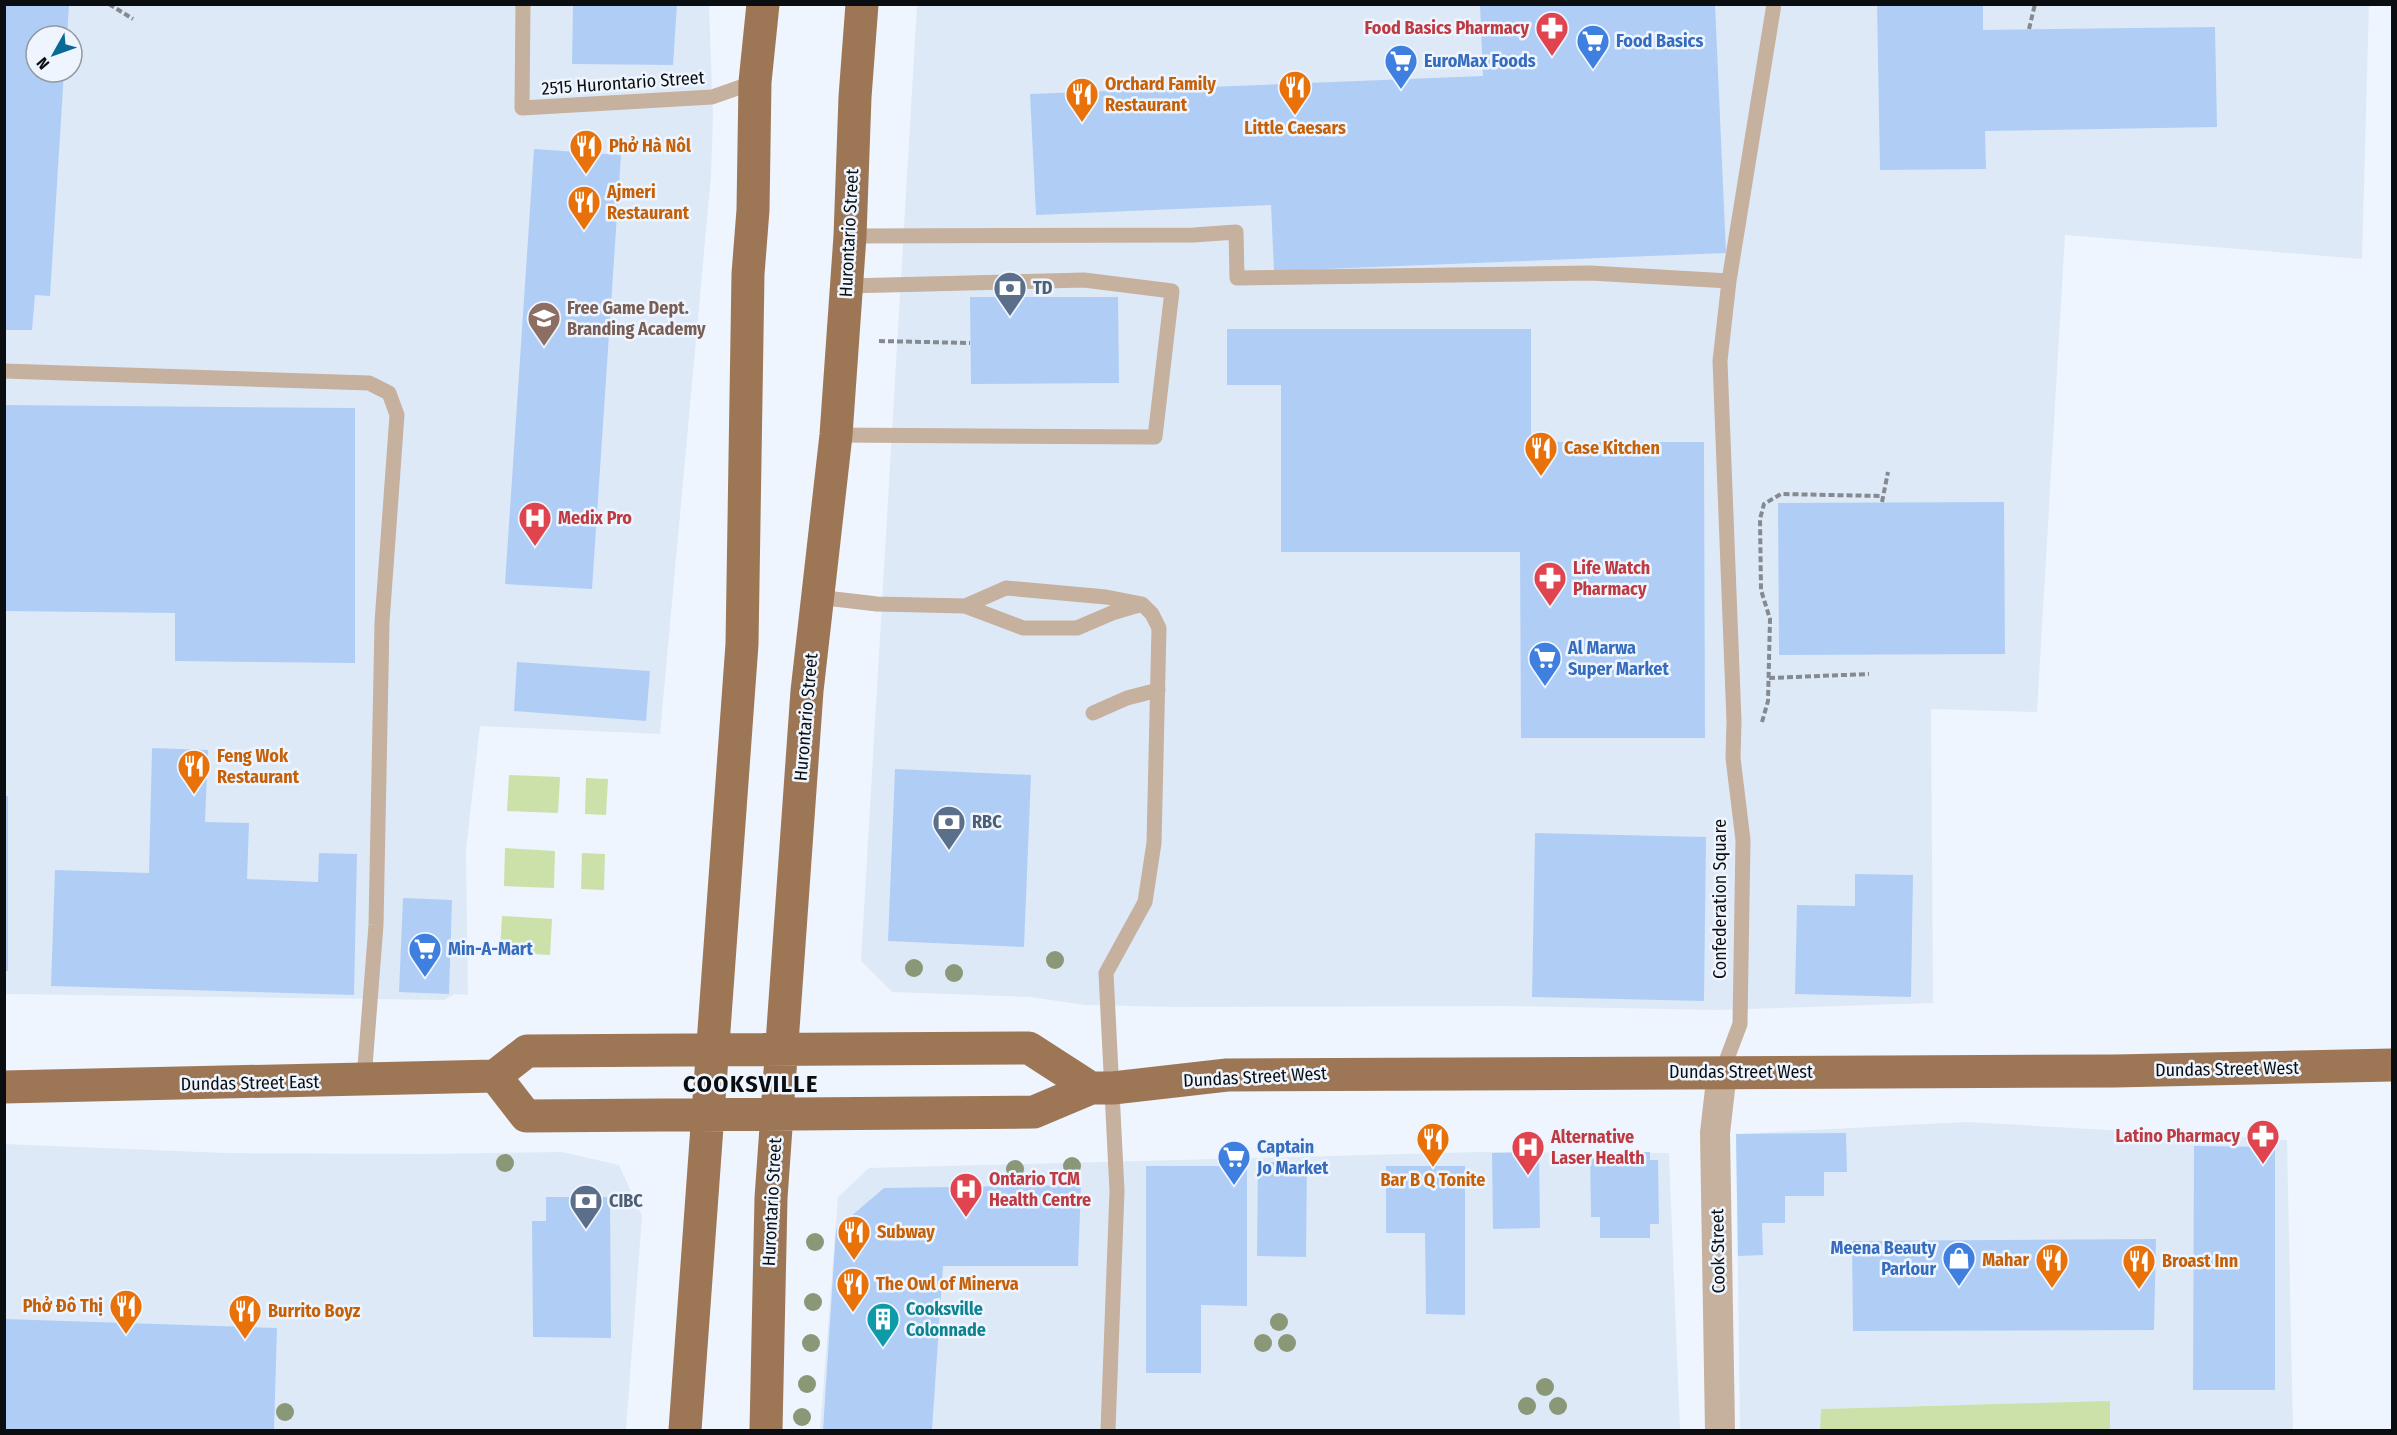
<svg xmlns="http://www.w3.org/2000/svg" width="2397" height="1435" font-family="'Fira Sans Condensed',sans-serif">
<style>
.built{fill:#dee9f8;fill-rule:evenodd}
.green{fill:#cce0a9}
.building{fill:#b0cef5}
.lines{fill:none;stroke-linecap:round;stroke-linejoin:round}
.path{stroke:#858a90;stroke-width:4;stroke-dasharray:6 3;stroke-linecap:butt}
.lane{stroke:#c6b09e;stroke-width:15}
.street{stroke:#c6b09e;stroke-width:30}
.primary{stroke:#9d7755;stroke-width:33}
.tree{fill:#8a9878}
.labels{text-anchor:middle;stroke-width:5;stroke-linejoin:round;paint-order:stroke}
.health-label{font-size:18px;font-weight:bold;fill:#be3a42;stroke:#eef5fe;text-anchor:start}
.shop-label{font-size:18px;font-weight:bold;fill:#366cbe;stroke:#eef5fe;text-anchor:start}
.street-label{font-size:18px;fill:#0b0e10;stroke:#eef5fe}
.food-label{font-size:18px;font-weight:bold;fill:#c56008;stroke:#eef5fe;text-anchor:start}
.service-label{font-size:18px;font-weight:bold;fill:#4e5e75;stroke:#eef5fe;text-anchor:start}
.education-label{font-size:18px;font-weight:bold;fill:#785e54;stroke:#eef5fe;text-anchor:start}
.culture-label{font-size:18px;font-weight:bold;fill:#0d838f;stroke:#eef5fe;text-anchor:start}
.district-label{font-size:24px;font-weight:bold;letter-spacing:1.5px;fill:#0b0e10;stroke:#eef5fe}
</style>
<rect width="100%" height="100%" fill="#eef5fe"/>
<!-- built -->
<path class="built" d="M4,5h705l4,112 -2,59 -51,558 -180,-8 -14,124 2,145 -13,-1 -11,6 -439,-6zM36,36h36v36h-36z
M917,5h1452l-7,254 -297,-24 -28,477 -106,-3 2,294 -218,7 -209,-4 -332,1 -89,-2 -55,-8 -138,-5 -31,-31z
M1966,1122l321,18 6,290h-293l-1,-26 -178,5 -1,21h-80l-4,-296z
M5,1144l221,9 200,1 136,-2 57,13 23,51 -16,214h-621z
M1480,1152l189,1 11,277h-860l18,-233 31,-29z"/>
<!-- green -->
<path class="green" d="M509,775l51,2 -2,36 -51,-2z
M586,778l22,1 -2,36 -21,-1z
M505,848l50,3 -1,37 -50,-2z
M582,853l23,1 -1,36 -23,-1z
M502,916l50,3 -2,36 -50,-3z
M2110,1401v29h-290l1,-21z"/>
<!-- building -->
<path class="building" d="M4,4l65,2 -2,30h-31v36h28l-14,224 -15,-1 -3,35h-28z
M573,4h104l-4,61 -101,-1z
M1480,4h235l11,249 -452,18 -3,-66 -235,10 -6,-121 453,-18z
M1877,4h106v26l232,-3 2,100 -232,4 1,38 -106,1z
M534,149l87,6 -29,434 -87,-5z
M970,297h148l1,86 -148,1z
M1227,329h304v113h173l1,296h-184l-1,-186h-239v-167h-54z
M4,405l351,3v255l-180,-2v-48l-171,-2z
M2004,502l1,152 -226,1 -1,-152z
M517,662l133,9 -4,50 -132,-10z
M152,748l56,2 -3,72 44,1 -2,56 71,3 1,-29 38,1 -3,141 -303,-9 4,-116 94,3z
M895,769l136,6 -7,172 -136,-6z
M4,796h4v175h-4z
M1535,833l171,4 -2,164 -172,-4z
M1855,874l58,1 -2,122 -116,-3 2,-89 58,1z
M403,898l49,2 -3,94 -50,-2z
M1846,1133l1,39h-23v24h-39v27h-23l1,32 -25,1 -2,-122z
M2194,1146l81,1v243h-82z
M1539,1152l1,76 -47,1 -1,-76z
M1590,1152h60v8h8l1,64h-9v14h-50v-21h-9z
M1258,1162h49l-1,95 -49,-1z
M1146,1166h101v140l-46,-1v68h-55z
M1386,1166h79v149l-39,-1 -1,-81h-39z
M1081,1185l-3,81h-135l-11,164h-109l13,-201 48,-41z
M546,1197h64l1,141 -78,-1 -1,-116h14z
M2156,1239l-2,91 -301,1 -1,-90z
M4,1319l273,9 -3,102h-270z"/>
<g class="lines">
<!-- path -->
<path class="path" d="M109,4l24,15
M2029,29l6,-25
M879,341l91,2
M1882,502l6,-30
M1769,678l100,-4
M1762,722l6,-21 2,-82 -9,-29 -1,-71 4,-15 17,-10 100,2"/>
<!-- lane -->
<path class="lane" d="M523,4l-1,104 190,-11 43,-15
M850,236l344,-1 42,-3 1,46 353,-5 139,8
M4,371l365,12 20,10 8,22 -15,207 -6,303 -12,154
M836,435l319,2 17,-146 -88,-11 -238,6
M817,597l60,7 88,2 41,-18 100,9 36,7 10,10 7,14 -5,215 -9,59 -39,71 11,218 -9,239
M965,606l58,22h54l35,-15 27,-8
M1093,713l34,-15 31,-8
M1722,1072l18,-48 3,-184 -10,-82 1,-37 -14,-360 9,-80 45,-277"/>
<!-- street -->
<path class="street" d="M1720,1430l-5,-297 7,-61"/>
<!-- primary -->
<path class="primary" d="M495,1076l31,40 508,-4 57,-24h22l114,-13 888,-4 277,-6
M4,1087l491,-11 32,-25 502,-3 62,40
M685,1430l57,-786 6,-370 5,-64 2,-128 8,-78
M766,1430l5,-232 36,-507 29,-256 14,-199 5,-139 7,-93"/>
</g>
<!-- trees -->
<g class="tree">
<circle cx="1055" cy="960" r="9"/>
<circle cx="914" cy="968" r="9"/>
<circle cx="954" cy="973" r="9"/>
<circle cx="505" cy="1163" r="9"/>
<circle cx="1072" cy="1166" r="9"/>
<circle cx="1015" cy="1169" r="9"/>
<circle cx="815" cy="1242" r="9"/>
<circle cx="813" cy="1302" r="9"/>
<circle cx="1279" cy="1322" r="9"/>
<circle cx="811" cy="1343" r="9"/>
<circle cx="1263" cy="1343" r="9"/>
<circle cx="1287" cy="1343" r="9"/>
<circle cx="807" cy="1384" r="9"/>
<circle cx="1545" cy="1387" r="9"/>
<circle cx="1527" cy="1406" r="9"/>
<circle cx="1558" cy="1406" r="9"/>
<circle cx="285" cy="1412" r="9"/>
<circle cx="802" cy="1417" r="9"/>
</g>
<!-- icons -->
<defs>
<symbol id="pharmacy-pin" viewBox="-11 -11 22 30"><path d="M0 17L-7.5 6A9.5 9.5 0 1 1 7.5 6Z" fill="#e0444e" stroke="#eef5fe"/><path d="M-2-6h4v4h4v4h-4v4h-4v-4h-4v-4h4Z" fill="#fff"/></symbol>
<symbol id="supermarket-pin" viewBox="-11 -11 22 30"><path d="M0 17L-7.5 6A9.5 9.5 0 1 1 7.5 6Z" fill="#3f7fe0" stroke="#eef5fe"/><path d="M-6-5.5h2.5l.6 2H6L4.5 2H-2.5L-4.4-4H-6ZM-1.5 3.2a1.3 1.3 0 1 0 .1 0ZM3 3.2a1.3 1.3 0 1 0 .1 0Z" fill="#fff"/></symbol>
<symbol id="restaurant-pin" viewBox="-11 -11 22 30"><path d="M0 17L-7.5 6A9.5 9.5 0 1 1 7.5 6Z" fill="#e8710a" stroke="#eef5fe"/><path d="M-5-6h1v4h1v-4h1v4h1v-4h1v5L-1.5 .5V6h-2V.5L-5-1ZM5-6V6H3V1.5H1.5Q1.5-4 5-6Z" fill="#fff"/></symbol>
<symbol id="bank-pin" viewBox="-11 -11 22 30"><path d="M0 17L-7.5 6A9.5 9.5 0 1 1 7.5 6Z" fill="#5c6f8a" stroke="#eef5fe"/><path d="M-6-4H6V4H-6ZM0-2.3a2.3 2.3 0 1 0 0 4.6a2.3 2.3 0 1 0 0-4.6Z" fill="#fff"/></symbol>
<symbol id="university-pin" viewBox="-11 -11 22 30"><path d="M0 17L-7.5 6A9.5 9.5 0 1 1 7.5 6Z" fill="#8d6e63" stroke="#eef5fe"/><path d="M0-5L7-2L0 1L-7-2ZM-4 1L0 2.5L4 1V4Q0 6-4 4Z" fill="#fff"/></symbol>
<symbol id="hospital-pin" viewBox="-11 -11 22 30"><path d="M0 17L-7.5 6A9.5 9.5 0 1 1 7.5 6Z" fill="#e0444e" stroke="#eef5fe"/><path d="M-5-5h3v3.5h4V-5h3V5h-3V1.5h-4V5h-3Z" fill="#fff"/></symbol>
<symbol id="shop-pin" viewBox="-11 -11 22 30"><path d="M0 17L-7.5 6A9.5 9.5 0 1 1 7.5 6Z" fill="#3f7fe0" stroke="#eef5fe"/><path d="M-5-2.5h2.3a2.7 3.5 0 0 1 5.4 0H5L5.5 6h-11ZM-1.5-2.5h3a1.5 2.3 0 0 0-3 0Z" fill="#fff"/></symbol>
<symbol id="building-pin" viewBox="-11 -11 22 30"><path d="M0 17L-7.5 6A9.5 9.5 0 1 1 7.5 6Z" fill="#0f9aa8" stroke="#eef5fe"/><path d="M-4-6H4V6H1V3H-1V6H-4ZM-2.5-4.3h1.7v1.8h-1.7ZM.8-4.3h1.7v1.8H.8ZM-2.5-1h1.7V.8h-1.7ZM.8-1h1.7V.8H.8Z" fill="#fff"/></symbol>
</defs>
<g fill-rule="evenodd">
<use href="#pharmacy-pin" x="1533" y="9" width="38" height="52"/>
<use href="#supermarket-pin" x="1574" y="22" width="38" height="52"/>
<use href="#supermarket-pin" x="1382" y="42" width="38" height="52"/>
<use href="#restaurant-pin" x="1276" y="68" width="38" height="52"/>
<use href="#restaurant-pin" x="1063" y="75" width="38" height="52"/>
<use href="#restaurant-pin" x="567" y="127" width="38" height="52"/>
<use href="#restaurant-pin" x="565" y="183" width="38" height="52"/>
<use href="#bank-pin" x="991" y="269" width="38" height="52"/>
<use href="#university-pin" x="525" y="299" width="38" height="52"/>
<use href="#restaurant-pin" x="1522" y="429" width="38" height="52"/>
<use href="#hospital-pin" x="516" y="499" width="38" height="52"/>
<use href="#pharmacy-pin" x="1531" y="559" width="38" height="52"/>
<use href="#supermarket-pin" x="1526" y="639" width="38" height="52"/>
<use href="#restaurant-pin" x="175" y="747" width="38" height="52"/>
<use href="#bank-pin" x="930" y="803" width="38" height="52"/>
<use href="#supermarket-pin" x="406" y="930" width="38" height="52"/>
<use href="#pharmacy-pin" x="2244" y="1117" width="38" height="52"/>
<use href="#restaurant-pin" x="1414" y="1120" width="38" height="52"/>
<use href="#hospital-pin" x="1509" y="1128" width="38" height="52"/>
<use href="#supermarket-pin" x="1215" y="1138" width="38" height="52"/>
<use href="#hospital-pin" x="947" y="1170" width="38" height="52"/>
<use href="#bank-pin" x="567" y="1182" width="38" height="52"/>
<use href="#restaurant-pin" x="835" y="1213" width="38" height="52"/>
<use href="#shop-pin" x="1940" y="1239" width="38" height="52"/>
<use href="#restaurant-pin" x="2033" y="1241" width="38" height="52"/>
<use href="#restaurant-pin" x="2120" y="1242" width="38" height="52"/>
<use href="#restaurant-pin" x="834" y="1265" width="38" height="52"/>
<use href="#restaurant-pin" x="107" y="1287" width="38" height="52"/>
<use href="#restaurant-pin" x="226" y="1292" width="38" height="52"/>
<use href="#building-pin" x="864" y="1300" width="38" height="52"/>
</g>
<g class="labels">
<!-- health labels -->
<g class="health-label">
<text x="1529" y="34" text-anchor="end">Food Basics Pharmacy</text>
<text x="558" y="524">Medix Pro</text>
<text x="1573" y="574">Life Watch<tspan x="1573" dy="21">Pharmacy</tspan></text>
<text x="2240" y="1142" text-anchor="end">Latino Pharmacy</text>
<text x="1551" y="1143">Alternative<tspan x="1551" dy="21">Laser Health</tspan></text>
<text x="989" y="1185">Ontario TCM<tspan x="989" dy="21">Health Centre</tspan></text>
</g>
<!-- shop labels -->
<g class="shop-label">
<text x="1616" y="47">Food Basics</text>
<text x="1424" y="67">EuroMax Foods</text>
<text x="1568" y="654">Al Marwa<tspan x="1568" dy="21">Super Market</tspan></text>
<text x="448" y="955">Min-A-Mart</text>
<text x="1257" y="1153">Captain<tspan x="1257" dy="21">Jo Market</tspan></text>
<text x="1936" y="1254" text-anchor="end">Meena Beauty<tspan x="1936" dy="21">Parlour</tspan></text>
</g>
<!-- street labels -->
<g class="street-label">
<text transform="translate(623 83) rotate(-4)" y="6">2515 Hurontario Street</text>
<text transform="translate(849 233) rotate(-87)" y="6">Hurontario Street</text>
<text transform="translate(806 717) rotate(-85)" y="6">Hurontario Street</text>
<text transform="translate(1720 899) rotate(-90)" y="6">Confederation Square</text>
<text transform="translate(2227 1069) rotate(-1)" y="6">Dundas Street West</text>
<text x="1741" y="1078">Dundas Street West</text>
<text transform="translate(1255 1077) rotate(-3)" y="6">Dundas Street West</text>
<text transform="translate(250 1083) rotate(-1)" y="6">Dundas Street East</text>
<text transform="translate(772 1202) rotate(-87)" y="6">Hurontario Street</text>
<text transform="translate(1718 1251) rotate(-91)" y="6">Cook Street</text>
</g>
<!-- food labels -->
<g class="food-label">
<text x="1105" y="90">Orchard Family<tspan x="1105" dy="21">Restaurant</tspan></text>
<text x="1295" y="134" text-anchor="middle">Little Caesars</text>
<text x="609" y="152">Phở Hà Nôl</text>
<text x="607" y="198">Ajmeri<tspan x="607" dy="21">Restaurant</tspan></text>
<text x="1564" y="454">Case Kitchen</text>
<text x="217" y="762">Feng Wok<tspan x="217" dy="21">Restaurant</tspan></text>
<text x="1433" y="1186" text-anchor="middle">Bar B Q Tonite</text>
<text x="877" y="1238">Subway</text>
<text x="2029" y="1266" text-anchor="end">Mahar</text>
<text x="2162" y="1267">Broast Inn</text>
<text x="876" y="1290">The Owl of Minerva</text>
<text x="103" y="1312" text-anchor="end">Phở Đô Thị</text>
<text x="268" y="1317">Burrito Boyz</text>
</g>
<!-- service labels -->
<g class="service-label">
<text x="1033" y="294">TD</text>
<text x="972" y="828">RBC</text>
<text x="609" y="1207">CIBC</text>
</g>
<!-- education labels -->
<g class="education-label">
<text x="567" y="314">Free Game Dept.<tspan x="567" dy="21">Branding Academy</tspan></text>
</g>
<!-- culture labels -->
<g class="culture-label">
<text x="906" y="1315">Cooksville<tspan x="906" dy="21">Colonnade</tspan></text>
</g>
<!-- district labels -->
<g class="district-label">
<text x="751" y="1092">COOKSVILLE</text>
</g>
</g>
<!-- border -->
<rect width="2397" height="1435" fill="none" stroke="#0b0e10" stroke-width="12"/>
<!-- north arrow -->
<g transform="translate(54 54) rotate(230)"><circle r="28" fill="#eef5fe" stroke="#93999f" stroke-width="1.5"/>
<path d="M0-4.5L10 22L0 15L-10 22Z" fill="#076a99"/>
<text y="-9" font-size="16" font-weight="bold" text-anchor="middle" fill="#0b0e10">N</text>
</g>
</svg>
